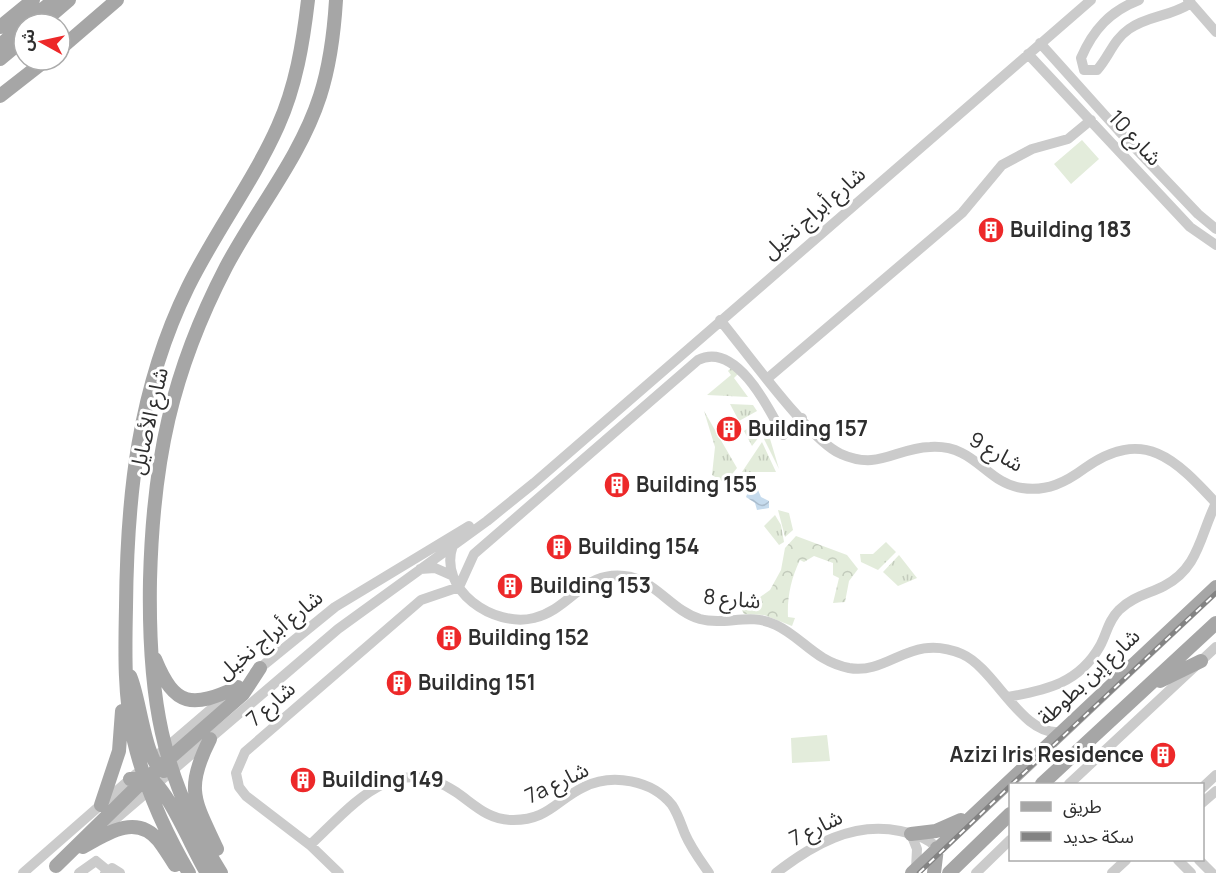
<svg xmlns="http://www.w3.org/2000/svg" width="1216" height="873" font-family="Manrope,'Noto Sans Arabic',sans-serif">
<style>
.grass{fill:url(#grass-tufts)}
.park{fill:url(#park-crowns)}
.pitch{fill:#e3ecdb}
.water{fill:url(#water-waves)}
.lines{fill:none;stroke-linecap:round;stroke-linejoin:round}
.minor{stroke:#cbcbcb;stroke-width:10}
.major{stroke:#a6a6a6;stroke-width:14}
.rail-casing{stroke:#838383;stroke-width:4.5}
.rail{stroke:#fff;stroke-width:2;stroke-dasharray:7;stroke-linecap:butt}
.labels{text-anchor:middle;stroke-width:6;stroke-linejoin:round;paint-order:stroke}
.street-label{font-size:21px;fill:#2e2e2e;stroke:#fff}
.poi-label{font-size:21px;font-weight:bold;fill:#2e2e2e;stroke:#fff;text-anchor:start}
</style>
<defs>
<pattern id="grass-tufts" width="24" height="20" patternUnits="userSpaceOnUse" patternTransform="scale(1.5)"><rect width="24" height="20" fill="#e3ecdb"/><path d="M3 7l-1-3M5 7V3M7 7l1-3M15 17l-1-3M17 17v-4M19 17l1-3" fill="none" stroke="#c3cbbc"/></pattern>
<pattern id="park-crowns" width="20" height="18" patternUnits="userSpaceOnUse" patternTransform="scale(1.5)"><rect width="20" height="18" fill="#e3ecdb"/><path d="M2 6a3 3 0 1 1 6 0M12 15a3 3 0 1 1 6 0" fill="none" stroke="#c3cbbc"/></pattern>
<pattern id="water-waves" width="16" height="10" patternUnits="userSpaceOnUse" patternTransform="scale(1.5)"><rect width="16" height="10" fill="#c6dbed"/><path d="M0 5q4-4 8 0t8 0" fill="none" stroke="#aabccc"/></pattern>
</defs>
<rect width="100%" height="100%" fill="#fff"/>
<!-- grass -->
<path class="grass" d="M732,367l6,7 -4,4 14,19 -41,-2 24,-20 -3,-4z
M730,404l23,1 4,6 -18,10z
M704,411l33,57 -12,15 -13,-8 3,-28z
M752,425l7,12 -7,9 -8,-15z
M768,432l11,37 -15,-30z
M762,442l14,30h-34z
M778,510l11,3 4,17 -8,7z
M775,515l6,10 3,17 -5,3 -15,-19z
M886,542l10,10 -18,18 -17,-8 -1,-8h13z
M899,555l18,23 -19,8 -15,-14z"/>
<!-- park -->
<path class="park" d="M796,536l51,19 11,14 -9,12 -4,21 -12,1 6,-25 -6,-3v-12l-19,-7 -10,6 -4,-2c-9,18 -13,38 -12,57l7,1 -3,8 -28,-11 -20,-1 -2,-4 28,-20 11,-20 4,-22z"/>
<!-- pitch -->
<path class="pitch" d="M1082,140l17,19 -28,25 -17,-20z
M827,735l3,26 -38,2 -1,-25z"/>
<!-- water -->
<path class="water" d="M749,489l9,1 3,7 8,4v7l-12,2 -2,-7 -9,-6z"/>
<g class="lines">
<!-- minor -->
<path class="minor" d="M1139,0c-29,11 -46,30 -58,58l3,12h13c12,-13 16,-30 32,-41 20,-14 41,-12 62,-26
M1188,0l28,32
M1040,43l79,88 79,83 18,15
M1028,54l162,173 26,18
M720,320c25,30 90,121 121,134 38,17 54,-6 89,-7 46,-3 55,36 92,41 25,4 44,-6 63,-20 59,-42 91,-8 131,35 -16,32 -17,65 -52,83 -16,8 -32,11 -45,24 -11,11 -12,23 -19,36 -21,37 -53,44 -92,51
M768,378l194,-165 40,-48 30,-16 36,-10 23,-19
M453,545c-16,45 41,83 81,73 38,-9 50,-51 97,-41 27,7 42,34 69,42 26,7 50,-7 76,6 27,13 39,36 73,43 41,7 61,-36 113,-14 34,15 60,84 100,78
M420,569l15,-1 16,7
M255,672l80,-65 134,-81
M161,752l70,-60
M1069,784l147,-137
M1202,788l14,-13
M1202,803l14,-12
M911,834l6,15 -1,20
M97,835l241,-206 149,-108 47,-38 557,-483
M310,845c42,-39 84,-95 146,-53 19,13 31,27 55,28 37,1 45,-20 73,-33 28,-14 68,-7 88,18 6,9 9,19 13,29 6,14 15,26 24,39
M1178,860l13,13
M1199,860l13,13
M23,873l113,-99
M79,873l17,-12 11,9
M105,873l7,-5 8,5
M339,873l-29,-28 -64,-49 -7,-9 -3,-14 9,-21 176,-152 38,-13 15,-33 224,-194c38,-19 71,48 85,75l19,-17
M776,873c36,-28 77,-52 124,-42 14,3 27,6 37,17
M976,873l34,-33
M1112,873l14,-13"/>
<!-- major -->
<path class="major" d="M25,24l29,-24
M41,24l28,-24
M0,27l33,-27
M0,45l24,-20
M60,49l57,-49
M0,59l24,-20
M0,96l46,-36
M155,659c20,49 37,49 83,28
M130,676c10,21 15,89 34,95
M1160,681l41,-20
M210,739c-26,51 -15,62 7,110
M130,779l17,-2c20,8 46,74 60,96
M1042,784l174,-161
M150,790v-8l5,-11 88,-77 17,-26
M101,805l18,-54 3,-40
M911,834l25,-3 25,-11
M83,847c24,-14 54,-34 76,-6 6,8 11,16 16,24
M56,866l93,-91
M189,873c-24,-41 -44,-86 -55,-132 -10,-44 -9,-89 -8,-134 1,-112 12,-218 62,-320 27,-55 65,-105 90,-161 18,-40 25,-83 30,-126
M221,873c-61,-98 -73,-179 -71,-293 3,-118 21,-207 76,-313 30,-57 74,-109 94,-171 10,-31 14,-63 16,-96
M912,873l304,-286
M934,873l3,-25
M949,873l61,-59"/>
<defs>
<path id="rail" d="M1012,784l204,-191
M919,873l91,-87"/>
</defs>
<!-- rail casing -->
<use href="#rail" class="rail-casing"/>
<!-- rail -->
<use href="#rail" class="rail"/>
</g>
<!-- icons -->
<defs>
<symbol id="building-disc" viewBox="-11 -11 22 22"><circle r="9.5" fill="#ed2829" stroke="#fff"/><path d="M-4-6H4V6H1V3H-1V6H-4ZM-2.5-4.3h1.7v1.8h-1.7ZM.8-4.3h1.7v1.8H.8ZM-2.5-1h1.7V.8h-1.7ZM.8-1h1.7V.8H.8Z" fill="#fff"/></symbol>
</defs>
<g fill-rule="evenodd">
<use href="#building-disc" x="976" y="215" width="30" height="30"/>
<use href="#building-disc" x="714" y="414" width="30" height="30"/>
<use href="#building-disc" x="602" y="470" width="30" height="30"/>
<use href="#building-disc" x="544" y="532" width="30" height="30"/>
<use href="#building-disc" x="495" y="571" width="30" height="30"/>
<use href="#building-disc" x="434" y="623" width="30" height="30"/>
<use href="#building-disc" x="384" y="668" width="30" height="30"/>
<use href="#building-disc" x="1148" y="740" width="30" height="30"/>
<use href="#building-disc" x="288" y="765" width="30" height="30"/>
</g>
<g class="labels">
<!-- street labels -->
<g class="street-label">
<text transform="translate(1135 138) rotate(47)" y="7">شارع 10</text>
<text transform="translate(814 213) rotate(-41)" y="7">شارع أبراج نخيل</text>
<text transform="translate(149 421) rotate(-77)" y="7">شارع الأصايل</text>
<text transform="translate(996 452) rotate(30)" y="7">شارع 9</text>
<text transform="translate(732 599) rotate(5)" y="7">شارع 8</text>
<text transform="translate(270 635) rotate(-39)" y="7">شارع أبراج نخيل</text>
<text transform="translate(1089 677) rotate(-43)" y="7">شارع إبن بطوطة</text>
<text transform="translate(271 704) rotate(-41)" y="7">شارع 7</text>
<text transform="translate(557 783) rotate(-26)" y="7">7a شارع</text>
<text transform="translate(816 828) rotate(-26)" y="7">شارع 7</text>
</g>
<!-- poi labels -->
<g class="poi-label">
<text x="1010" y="237">Building 183</text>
<text x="748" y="436">Building 157</text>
<text x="636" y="492">Building 155</text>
<text x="578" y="554">Building 154</text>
<text x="530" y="593">Building 153</text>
<text x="468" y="645">Building 152</text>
<text x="418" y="690">Building 151</text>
<text x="1144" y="762" text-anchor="end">Azizi Iris Residence</text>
<text x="322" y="787">Building 149</text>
</g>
</g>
<!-- legend -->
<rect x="1009" y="783" width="195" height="78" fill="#ffffff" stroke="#ababab" stroke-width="1.5"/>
<rect x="1021" y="802" width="30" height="9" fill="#a6a6a6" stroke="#ababab" stroke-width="1.5"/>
<text x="1063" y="813" font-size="18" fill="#2e2e2e">طريق</text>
<rect x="1021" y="832" width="30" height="9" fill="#838383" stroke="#ababab" stroke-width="1.5"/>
<text x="1063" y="843" font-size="18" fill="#2e2e2e">سكة حديد</text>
<!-- north arrow -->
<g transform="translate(42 42) rotate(278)"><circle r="28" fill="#ffffff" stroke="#ababab" stroke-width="1.5"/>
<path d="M0-4.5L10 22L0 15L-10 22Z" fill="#ed2829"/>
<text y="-9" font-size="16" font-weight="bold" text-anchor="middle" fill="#2e2e2e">ش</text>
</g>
</svg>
